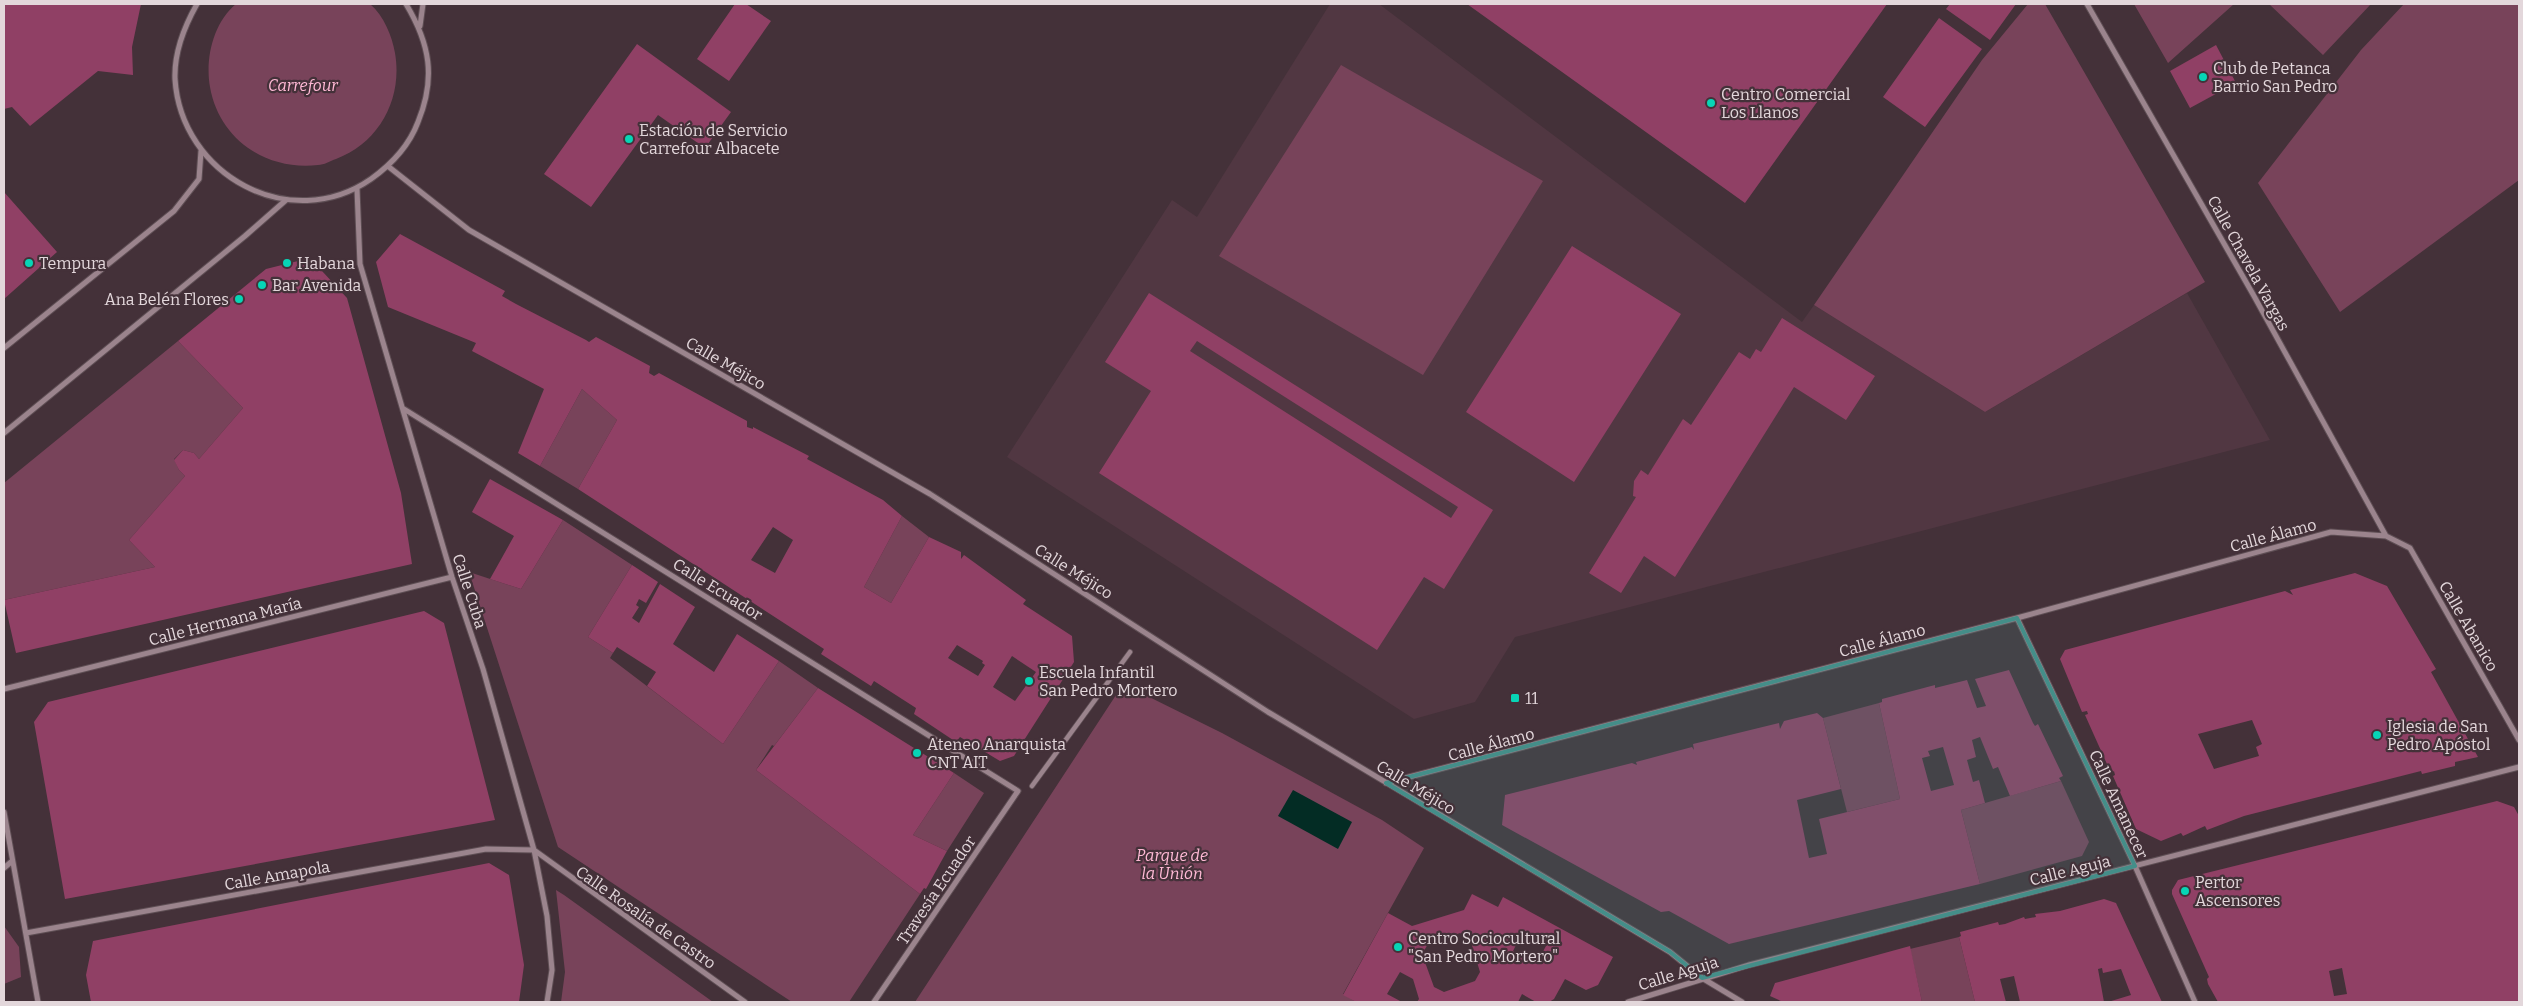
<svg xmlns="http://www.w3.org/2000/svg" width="2523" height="1006" font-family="Bitter,serif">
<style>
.built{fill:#513742}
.green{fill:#78435a}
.water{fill:#032c24}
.building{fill:#904065;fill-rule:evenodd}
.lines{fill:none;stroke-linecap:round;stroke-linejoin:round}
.pedestrian-casing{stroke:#5e4e54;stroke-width:6}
.minor-casing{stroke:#5e4e54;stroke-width:7}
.pedestrian{stroke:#9b848d;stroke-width:4.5}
.minor{stroke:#9b848d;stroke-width:5}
.marked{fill:#448e89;fill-opacity:0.2;stroke:#448e89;stroke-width:4;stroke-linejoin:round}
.poi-dot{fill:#07d5b6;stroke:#443139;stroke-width:2}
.labels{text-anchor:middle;stroke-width:4.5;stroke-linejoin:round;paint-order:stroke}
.poi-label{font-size:16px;fill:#e3d7db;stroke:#443139;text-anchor:start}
.park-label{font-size:16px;font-style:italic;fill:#ffb9d5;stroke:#443139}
.street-label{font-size:16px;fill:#e3d7db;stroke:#443139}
</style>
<rect width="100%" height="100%" fill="#443139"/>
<!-- built -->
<path class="built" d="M1330,4h49l423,318 12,-17 171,107 202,-119 83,147 -755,197 -40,65 -61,17 -407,-262 165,-257 25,17z"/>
<!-- green -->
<path class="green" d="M236,4h134c14,12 22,32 25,49 8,46 -16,90 -59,106 -6,2 -12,6 -18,6 -52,6 -99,-26 -108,-78 -5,-28 3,-64 26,-83z
M2028,4h17l160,278 -220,130 -171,-107 168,-245z
M2134,4h100l-66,59z
M2269,4h102l-48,51z
M2404,4h115v176l-179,132 -82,-129 103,-133z
M1341,65l202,116 -120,194 -204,-119z
M178,341l65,67 -44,51 -5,-6 -11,-3 -9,9 5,11 6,6 -56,64 26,27 -151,33v-117z
M582,389l35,31 -39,69 -38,-23z
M902,516l27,21 -38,66 -27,-16z
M563,520l69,45 -44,72 25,16 -3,5 113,86 56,-83 39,27 -44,58 -2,-1 -16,25 164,124 -71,108h-57l-234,-155 -89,-275 52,17z
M1129,687l93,46 160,87 42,28 -81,146 13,8h-441l203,-310z
M1879,703l21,96 -53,13 -24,-94z
M954,773l30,20 -37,58 -34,-16z
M2061,781l28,61 -7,14 -102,28 -19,-74z
M556,890l8,5 149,107h-152l4,-30z
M4,926l15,21 2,30 -17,7z
M1959,937l16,65h-53l-12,-53z"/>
<!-- water -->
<path class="water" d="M1293,790l59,32 -14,27 -60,-33z"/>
<!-- building -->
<path class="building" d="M4,4h137l-9,43 1,28 -35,-4 -68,55 -18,-19 -8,2z
M735,4h11l25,17 -42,60 -32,-22z
M1467,4h420l-142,199z
M1950,4h66l-26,36 -44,-31z
M1939,18l43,31 -57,78 -42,-30z
M637,44l94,68 -26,36 -47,-33 -67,92 -47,-33z
M2216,45l20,38 -46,25 -20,-37z
M4,192l53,60 -53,47z
M400,234l105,57 -3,5 14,8 70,36 3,2 7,-5 54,29 -1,7 5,3 5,-3 88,48v6l6,2v-2l56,29 -2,3 76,41 19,16 -38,71 27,16 38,-66 32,15v7l3,-4 62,45 -3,4 49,32 2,26 -60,94 -14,5 -40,-24 -4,5 -42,-28 2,-6 -42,-27 -3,5 -50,-32 3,-5 -246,-160 39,-69 -35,-31 -42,77 -22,-13 26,-64 -72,-38 4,-8 -88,-36 -12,-45zM773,527l20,13 -18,33 -24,-13zM957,645l26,16 -1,2 3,2 -7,11 -30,-18zM1012,656l24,16 -21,29 -22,-14z
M1572,246l109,68 -107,168 -108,-70z
M310,258l37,40 54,195 11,71 -396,89 -12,-53 151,-33 -26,-27 56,-64 -6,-6 -5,-10 9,-10 11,3 5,6 44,-51 -65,-67 88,-72z
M1149,293l344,217 -49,79 -20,-12 -47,73 -278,-177 52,-82 -46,-29zM1197,341l261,166 -7,11 -261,-167z
M1782,318l93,58 -29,44 -52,-33 -119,190 -31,-21 -23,37 -32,-20 47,-76 -3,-1 1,-15 7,-11 7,5 35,-56 8,6 48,-73 11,7 6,-10 5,3z
M490,479l73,41 -42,69 -31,-10 24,-43 -42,-24z
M632,565l26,17 -12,21 -7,-4 -3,6 3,2 -7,11 7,5 21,-39 35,23 -22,37 41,28 23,-38 42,27 -56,83 -76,-58 9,-14 -39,-25 -4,6 -25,-16z
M2355,573l32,13 49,83 -5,3 47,85 -23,5v4l-33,8 -1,-3 -177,45 -37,14 -2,-4 -22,10 -2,-3 -20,8 -25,-12 -23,-53 2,-1 -1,-4 -3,2 -26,-58 3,-1 -1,-3 -5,1 -22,-53 5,-9 220,-59 8,4 -3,-5zM2252,720l10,24 -6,3 3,9 -45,13 -16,-35z
M424,611l20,12 51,197 -430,79 -31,-177 14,-20z
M2009,670l24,53 2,3 3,-2 25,52 -4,2 2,3 -51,15 -12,-29 -5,2 -13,-32 -8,3 4,17 -9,3 6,22 6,-2 6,23 -24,7 19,74 -251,60 -60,-33 -8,1 -159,-87 3,-30 127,-32 5,2 -1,-3 56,-15 2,3 -1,-6 86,-21 1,6 4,-8 33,-8 6,5 18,71 -44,11 12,58 18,-4 -8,-35 81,-20 -21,-96 3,-1v-3l53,-14v3l32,-8 10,28 9,-2 -11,-27zM1943,747l11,38 -23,6 -9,-33 8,-2 -2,-5z
M818,688l136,85 -41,62 34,16 -21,38 -2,-1 -4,6 -164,-124z
M2497,801l17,6 5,9v186h-301l-10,-18 -1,-5 2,-2 -37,-83v-4l6,-10zM2342,968l5,26 -13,2 -5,-25z
M489,863l20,12 15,90 -5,37h-428l-5,-27 7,-34z
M1472,894l26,13 5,-10 110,60 -15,28 -12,5 -21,-11 -11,20 -5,3h-13l-14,-8 -4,8h-101l2,-3 -6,-20 -13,-7 -13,22 15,8h-46l-13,-7 45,-82 24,13 52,-16zM1523,931l24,13 -10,19 -24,-12zM1460,933l10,6 10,33 -5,9 -31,11 -10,-5 -12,-33 6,-10z
M2104,899l12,4 46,99h-54l23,-7 -10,-26 -18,4 -1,-5 -4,1 6,33h-84l-6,-26 -14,3 6,23h-31l-16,-65 2,-1 -1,-4 38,-10 1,3 6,-1 19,-7 1,2 11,-2 -1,-3 25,-3z
M1910,946l12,56h-139l-13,-6 5,-13z"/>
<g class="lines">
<defs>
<path id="pedestrian" d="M1032,786l98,-134"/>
<path id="minor" d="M197,4c-13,23 -23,48 -22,75 6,96 115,156 196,100 21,-15 38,-33 47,-57 18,-44 12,-78 -12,-118
M2087,4l167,292 132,240
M420,26l3,-22
M389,167l80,63 461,264 338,218 402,240 32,26 40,24
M357,189l3,75 92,313 31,92 51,181 13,66 5,54 -5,32
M4,348l170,-137 25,-32 2,-28
M404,409l614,382 -144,211
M4,433l241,-197 41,-36
M2017,618l118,248 60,136
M4,689l448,-112
M1386,783l631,-165 314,-86 55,4 24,12 109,192
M4,812l34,190
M4,868l7,-6
M26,933l460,-84 48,1 211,152
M1628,1002l121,-37 770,-198"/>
</defs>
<!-- pedestrian casing -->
<use href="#pedestrian" class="pedestrian-casing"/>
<!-- minor casing -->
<use href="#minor" class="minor-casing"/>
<!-- pedestrian -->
<use href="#pedestrian" class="pedestrian"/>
<!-- minor -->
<use href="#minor" class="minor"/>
</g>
<!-- marked area -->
<path class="marked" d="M2017,618l118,248 -433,112 -32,-26 -284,-169z"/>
<!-- markers -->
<g class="poi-dot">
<circle cx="2203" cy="77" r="5"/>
<circle cx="1711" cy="103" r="5"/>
<circle cx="629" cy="139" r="5"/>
<circle cx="29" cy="263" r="5"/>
<circle cx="287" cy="263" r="5"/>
<circle cx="262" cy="285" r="5"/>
<circle cx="239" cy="299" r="5"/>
<circle cx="1029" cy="681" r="5"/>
<rect x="1510" y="693" width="10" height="10" rx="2.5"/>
<circle cx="2377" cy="735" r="5"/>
<circle cx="917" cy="753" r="5"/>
<circle cx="2185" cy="891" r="5"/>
<circle cx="1398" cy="947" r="5"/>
</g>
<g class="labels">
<!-- poi labels -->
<g class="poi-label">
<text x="2213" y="74">Club de Petanca<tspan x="2213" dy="18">Barrio San Pedro</tspan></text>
<text x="1721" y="100">Centro Comercial<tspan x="1721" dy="18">Los Llanos</tspan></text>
<text x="639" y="136">Estación de Servicio<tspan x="639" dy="18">Carrefour Albacete</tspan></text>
<text x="39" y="269">Tempura</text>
<text x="297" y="269">Habana</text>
<text x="272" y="291">Bar Avenida</text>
<text x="229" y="305" text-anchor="end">Ana Belén Flores</text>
<text x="1039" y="678">Escuela Infantil<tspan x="1039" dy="18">San Pedro Mortero</tspan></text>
<text x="1525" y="704">11</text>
<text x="2387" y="732">Iglesia de San<tspan x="2387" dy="18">Pedro Apóstol</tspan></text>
<text x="927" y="750">Ateneo Anarquista<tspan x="927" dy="18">CNT AIT</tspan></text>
<text x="2195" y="888">Pertor<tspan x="2195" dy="18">Ascensores</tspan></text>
<text x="1408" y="944">Centro Sociocultural<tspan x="1408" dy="18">"San Pedro Mortero"</tspan></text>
</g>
<!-- park labels -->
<g class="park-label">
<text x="303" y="91">Carrefour</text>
<text x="1172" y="861">Parque de<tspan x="1172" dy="18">la Unión</tspan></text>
</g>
<!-- street labels -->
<g class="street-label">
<text transform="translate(2249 263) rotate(61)" y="6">Calle Chavela Vargas</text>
<text transform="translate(726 363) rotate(30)" y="6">Calle Méjico</text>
<text transform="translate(2273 535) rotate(-15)" y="6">Calle Álamo</text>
<text transform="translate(1074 571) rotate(32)" y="6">Calle Méjico</text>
<text transform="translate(718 589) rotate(32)" y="6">Calle Ecuador</text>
<text transform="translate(470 591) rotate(72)" y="6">Calle Cuba</text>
<text transform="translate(225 621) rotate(-14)" y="6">Calle Hermana María</text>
<text transform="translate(2469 626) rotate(60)" y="6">Calle Abanico</text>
<text transform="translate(1882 640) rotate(-15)" y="6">Calle Álamo</text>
<text transform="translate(1491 744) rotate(-15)" y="6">Calle Álamo</text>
<text transform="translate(1416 787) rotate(31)" y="6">Calle Méjico</text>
<text transform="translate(2119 804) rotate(65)" y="6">Calle Amanecer</text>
<text transform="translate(2070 870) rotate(-14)" y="6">Calle Aguja</text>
<text transform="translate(277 875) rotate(-10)" y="6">Calle Amapola</text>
<text transform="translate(936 890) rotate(-56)" y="6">Travesía Ecuador</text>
<text transform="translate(646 917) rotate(35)" y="6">Calle Rosalía de Castro</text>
<text transform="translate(1678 973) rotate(-17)" y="6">Calle Aguja</text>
</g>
</g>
<!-- border -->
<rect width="2523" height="1006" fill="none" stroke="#e3d7db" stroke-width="10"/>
</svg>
